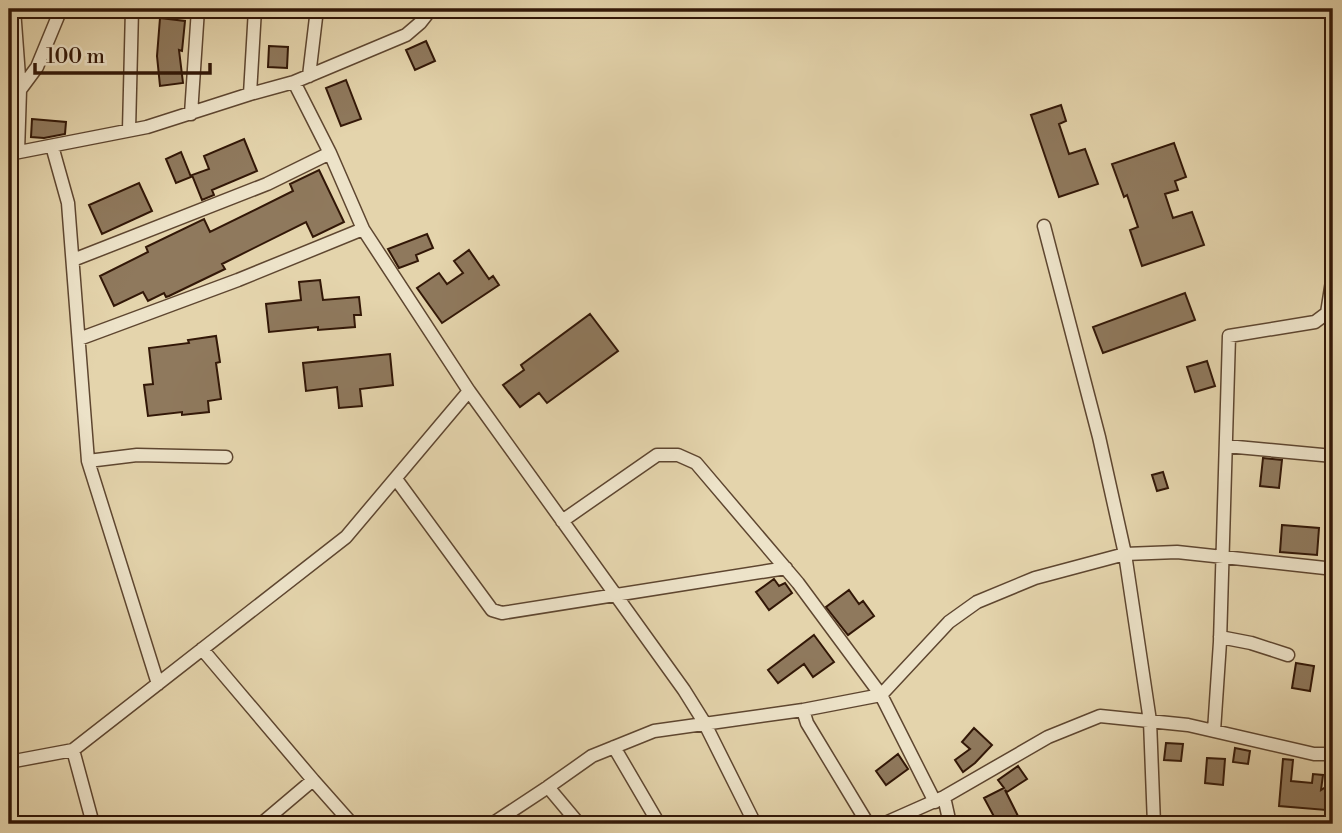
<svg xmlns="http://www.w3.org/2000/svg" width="1342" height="833" font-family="'Libre Bodoni',serif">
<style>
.building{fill:#8f795d;stroke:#321707;stroke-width:2}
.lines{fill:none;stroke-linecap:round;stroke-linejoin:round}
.minor-casing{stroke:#5e4630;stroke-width:15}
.minor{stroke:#ede3c9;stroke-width:12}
</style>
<rect width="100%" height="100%" fill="#e4d4ac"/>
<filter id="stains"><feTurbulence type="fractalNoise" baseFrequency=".00286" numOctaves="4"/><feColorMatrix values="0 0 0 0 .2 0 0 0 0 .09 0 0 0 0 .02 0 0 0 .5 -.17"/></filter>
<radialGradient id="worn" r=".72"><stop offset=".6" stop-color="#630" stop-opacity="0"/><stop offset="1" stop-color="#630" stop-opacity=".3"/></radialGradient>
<!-- building -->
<path class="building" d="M160,18l25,3 -3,30 -3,-1 4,33 -23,3 -3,-30z
M426,41l9,20 -20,9 -9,-20z
M269,46l19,1 -1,21 -19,-1z
M346,80l15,39 -20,7 -15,-38z
M1061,105l5,16 -7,3 10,30 16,-5 13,35 -39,13 -28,-82z
M32,119l34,3 -1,12 -21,4 -13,-1z
M244,139l13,32 -45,19 2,5 -12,5 -10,-25 17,-6 -5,-13z
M1174,143l12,34 -11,4 3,9 -13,4 8,24 19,-6 12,33 -62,21 -12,-36 8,-3 -11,-32 -3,2 -12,-33z
M181,152l10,25 -15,6 -10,-24z
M319,170l25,52 -31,15 -7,-15 -84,42 3,5 -56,27 -3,1 -2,-4 -16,8 -5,-9 -29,14 -14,-30 48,-24 -2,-5 58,-28 6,13 83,-41 -3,-7z
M139,183l13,28 -50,23 -13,-29z
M427,234l6,14 -17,7 2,6 -19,7 -11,-19z
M469,250l20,29 4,-3 6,9 -57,38 -25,-35 22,-15 8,11 16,-11 -9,-12z
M320,280l3,20 36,-3 2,18h-7l1,12 -37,3v-3l-49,5 -3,-28 35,-4 -2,-18z
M1185,293l10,27 -92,33 -10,-26z
M590,314l28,37 -71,52 -8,-10 -19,14 -17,-22 21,-15 -3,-5z
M216,336l4,26 -4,1 5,36 -13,2 1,11 -27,3v-3l-34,4 -4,-31 9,-1 -4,-36 40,-5 -1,-3z
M390,354l3,31 -33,4 2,17 -23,2 -2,-21 -31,4 -3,-28z
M1207,361l8,25 -20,6 -8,-25z
M1263,458l19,2 -3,28 -19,-2z
M1163,472l5,16 -11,3 -5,-16z
M1282,525l37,3 -2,27 -37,-3z
M774,579l5,7 6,-3 7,10 -23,17 -13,-18z
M849,590l10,14 4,-3 11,15 -26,19 -22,-28z
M814,635l20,27 -21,15 -9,-13 -26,19 -10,-13z
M1296,663l18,3 -4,25 -18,-3z
M974,728l18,17 -17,18 -12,9 -8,-12 15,-11 -8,-7z
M1166,743l17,1 -2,17 -17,-1z
M1235,748l15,3 -2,13 -15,-2z
M898,754l10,15 -22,16 -10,-14z
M1207,758l18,1 -2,26 -18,-2z
M1283,759l10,1 -2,21 21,2 1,-9 10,1 -2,15 8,-5 -3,25 -47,-4z
M1018,766l9,13 -20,13 -2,-2 15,30 -7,4h-15l-14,-26 20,-10 -6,-8z"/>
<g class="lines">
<defs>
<path id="minor" d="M14,9l6,81 -2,62
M309,76l8,-67
M294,82l36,71 33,76 106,162 215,299 20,32 51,102
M20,90l17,-23 24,-58
M250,94l5,-85
M191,114l7,-105
M129,130l3,-121
M52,146l16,57 20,258 70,223
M9,154l138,-27 103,-33 44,-12 112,-47 14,-12 11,-14
M1044,226l55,211 26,117 25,167 4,103
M73,260l194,-76 63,-31
M79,339l159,-59 125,-51
M1226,446l107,10
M88,461l49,-6 89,2
M396,479l96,131 10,3 284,-45
M562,521l95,-66h21l18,8 102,120 83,112 54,107
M1220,637l31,6 37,12
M202,649l111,131
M803,710l4,13 61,101
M1214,731l6,-89 9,-306 86,-14 12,-9 6,-38
M614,747l45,77
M73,750l20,74
M9,762l64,-12 273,-213 123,-146
M548,787l44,-31 62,-25 149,-21 78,-15 68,-73 28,-20 58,-24 90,-24 52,-2 148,16
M944,797l6,27
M261,824l52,-44 39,44
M492,824l56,-37 31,37
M883,824l61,-27 104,-60 52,-21 88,9 126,29h19"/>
</defs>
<!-- minor casing -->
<use href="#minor" class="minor-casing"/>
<!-- minor -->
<use href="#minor" class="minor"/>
</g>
<!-- margin -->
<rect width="1342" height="833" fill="none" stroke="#e4d4ac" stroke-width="35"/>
<rect x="10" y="10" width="1321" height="812" fill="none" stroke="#321707" stroke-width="3.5"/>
<rect x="18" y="18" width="1307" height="798" fill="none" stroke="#321707" stroke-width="2"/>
<!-- scale -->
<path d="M35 63v10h175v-10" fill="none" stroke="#321707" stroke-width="3.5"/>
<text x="46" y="63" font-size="21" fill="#321707" stroke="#ede3c9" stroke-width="5" paint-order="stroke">100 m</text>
<rect width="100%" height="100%" filter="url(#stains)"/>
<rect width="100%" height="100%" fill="url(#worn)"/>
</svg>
